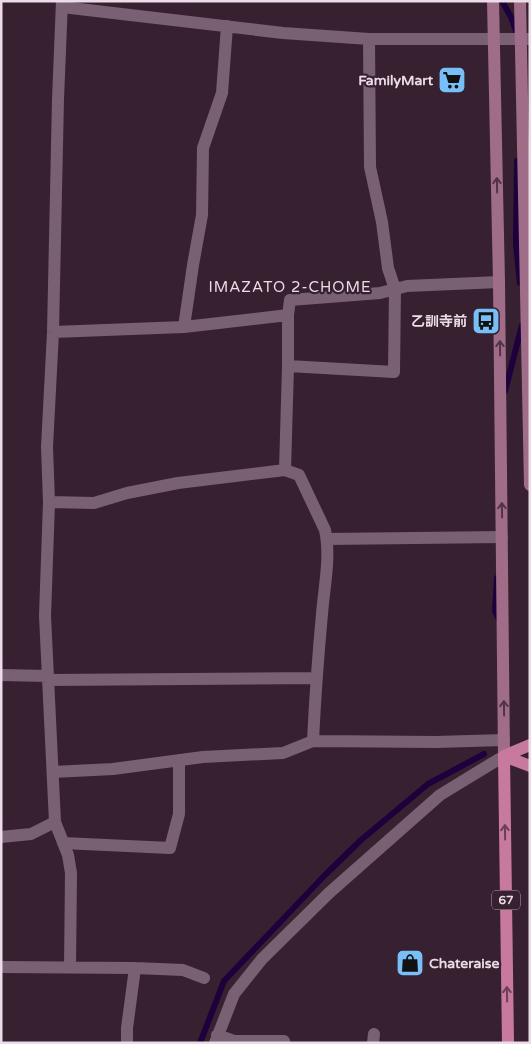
<svg xmlns="http://www.w3.org/2000/svg" width="531" height="1044" font-family="'Varela Round','Noto Sans JP',sans-serif">
<style>
.lines{fill:none;stroke-linecap:round;stroke-linejoin:round}
.stream{stroke:#1d003c;stroke-width:6}
.street{stroke:#7a6073;stroke-width:12}
.secondary{stroke:#a06d88;stroke-width:12}
.primary{stroke:#c77a9c;stroke-width:12}
.oneway{stroke:#513447}
.oneway2{stroke:#694056}
.labels{text-anchor:middle;stroke-width:4.5;stroke-linejoin:round;paint-order:stroke}
.shield{fill:#372131;stroke:#b5a4b0;stroke-width:1}
.shield-label{font-size:12px;font-weight:bold;fill:#ebdce7}
.poi-label{font-size:14px;font-weight:bold;fill:#ebdce7;stroke:#372131;text-anchor:end}
.neighbourhood-label{font-size:15px;letter-spacing:1px;fill:#ebdce7;stroke:#372131}
</style>
<rect width="100%" height="100%" fill="#372131"/>
<g class="lines">
<!-- stream -->
<path class="stream" d="M502,1l9,16 6,17
M517,161l-1,83 4,39
M505,391l17,-66
M497,578l-2,33 5,11
M200,1043l24,-62 101,-106 36,-35 67,-56 56,-30"/>
<!-- street -->
<path class="street" d="M62,1l-4,98 -5,233 -6,115 2,55 -4,114 10,206 13,33 3,18 -1,94
M62,7l221,26 86,6h161
M184,327l9,-62 9,-50 1,-67 19,-55 5,-67
M53,332l131,-5 104,-12 2,-15 90,-7 27,-7 92,-4
M288,366l106,6 1,-83 -7,-21 -6,-46 -12,-55 -1,-128
M285,470l3,-104v-51
M49,502l45,1 33,-10 51,-10 107,-13 14,5 26,55c6,27 -1,57 -3,84 -4,43 -7,85 -9,127
M327,539l175,-2
M1,675l47,1
M48,680l268,-2
M53,772l60,-3 90,-12 80,-4 30,-12 123,1 68,-2
M1,837l30,-3 24,-12
M63,843l107,5 9,-34v-54
M1,967l134,1 48,2 21,8
M217,1035l17,6h50v2
M127,1043v-15l8,-60
M215,1043l19,-49 28,-35 67,-66 111,-98 64,-39
M373,1043l1,-9"/>
<!-- secondary -->
<path class="secondary" d="M493,1l6,281 5,474
M520,1l10,484"/>
<!-- primary -->
<path class="primary" d="M504,756l4,287
M504,756l26,-11
M504,756l26,10"/>
</g>
<!-- one-way arrows -->
<defs><path id="oneway-shaft" d="M-6 0H5M1.5-3L5.5 0L1.5 3" fill="none" stroke-width="1.6" stroke-linecap="round" stroke-linejoin="round" transform="scale(1.25)"/></defs>
<g class="oneway">
<use href="#oneway-shaft" transform="translate(497 185) rotate(-91)"/>
<use href="#oneway-shaft" transform="translate(500 348) rotate(-91)"/>
<use href="#oneway-shaft" transform="translate(502 510) rotate(-91)"/>
<use href="#oneway-shaft" transform="translate(504 708) rotate(-91)"/>
</g>
<g class="oneway2">
<use href="#oneway-shaft" transform="translate(505 832) rotate(-91)"/>
<use href="#oneway-shaft" transform="translate(507 994) rotate(-91)"/>
</g>
<!-- icons -->
<defs>
<symbol id="supermarket-square" viewBox="-11 -11 22 22"><rect x="-9" y="-9" width="18" height="18" rx="4" fill="#78bff7" stroke="#372131"/><path d="M-6-5.5h2.5l.6 2H6L4.5 2H-2.5L-4.4-4H-6ZM-1.5 3.2a1.3 1.3 0 1 0 .1 0ZM3 3.2a1.3 1.3 0 1 0 .1 0Z" fill="#111"/></symbol>
<symbol id="bus-square" viewBox="-11 -11 22 22"><rect x="-9" y="-9" width="18" height="18" rx="4" fill="#78bff7" stroke="#372131"/><path d="M-5-6H5V4H4V6H2V4H-2V6H-4V4H-5ZM-3.5-4V0h7V-4ZM-3.5 1.2v1.5H-2V1.2ZM2 1.2v1.5H3.5V1.2Z" fill="#111"/></symbol>
<symbol id="shop-square" viewBox="-11 -11 22 22"><rect x="-9" y="-9" width="18" height="18" rx="4" fill="#78bff7" stroke="#372131"/><path d="M-5-2.5h2.3a2.7 3.5 0 0 1 5.4 0H5L5.5 6h-11ZM-1.5-2.5h3a1.5 2.3 0 0 0-3 0Z" fill="#111"/></symbol>
</defs>
<g fill-rule="evenodd">
<use href="#supermarket-square" x="436" y="64" width="32" height="32"/>
<use href="#bus-square" x="470" y="305" width="32" height="32"/>
<use href="#shop-square" x="394" y="947" width="32" height="32"/>
</g>
<g class="labels">
<!-- shield labels -->
<rect class="shield" x="492" y="890.5" width="28" height="19" rx="4"/>
<g class="shield-label">
<text x="506" y="904">67</text>
</g>
<!-- poi labels -->
<g class="poi-label">
<text x="433" y="85">FamilyMart</text>
<text x="467" y="326">乙訓寺前</text>
<text x="429" y="968" text-anchor="start">Chateraise</text>
</g>
<!-- neighbourhood labels -->
<g class="neighbourhood-label">
<text x="290" y="292">IMAZATO 2-CHOME</text>
</g>
</g>
<!-- border -->
<rect width="531" height="1044" fill="none" stroke="#ebdce7" stroke-width="5"/>
</svg>
